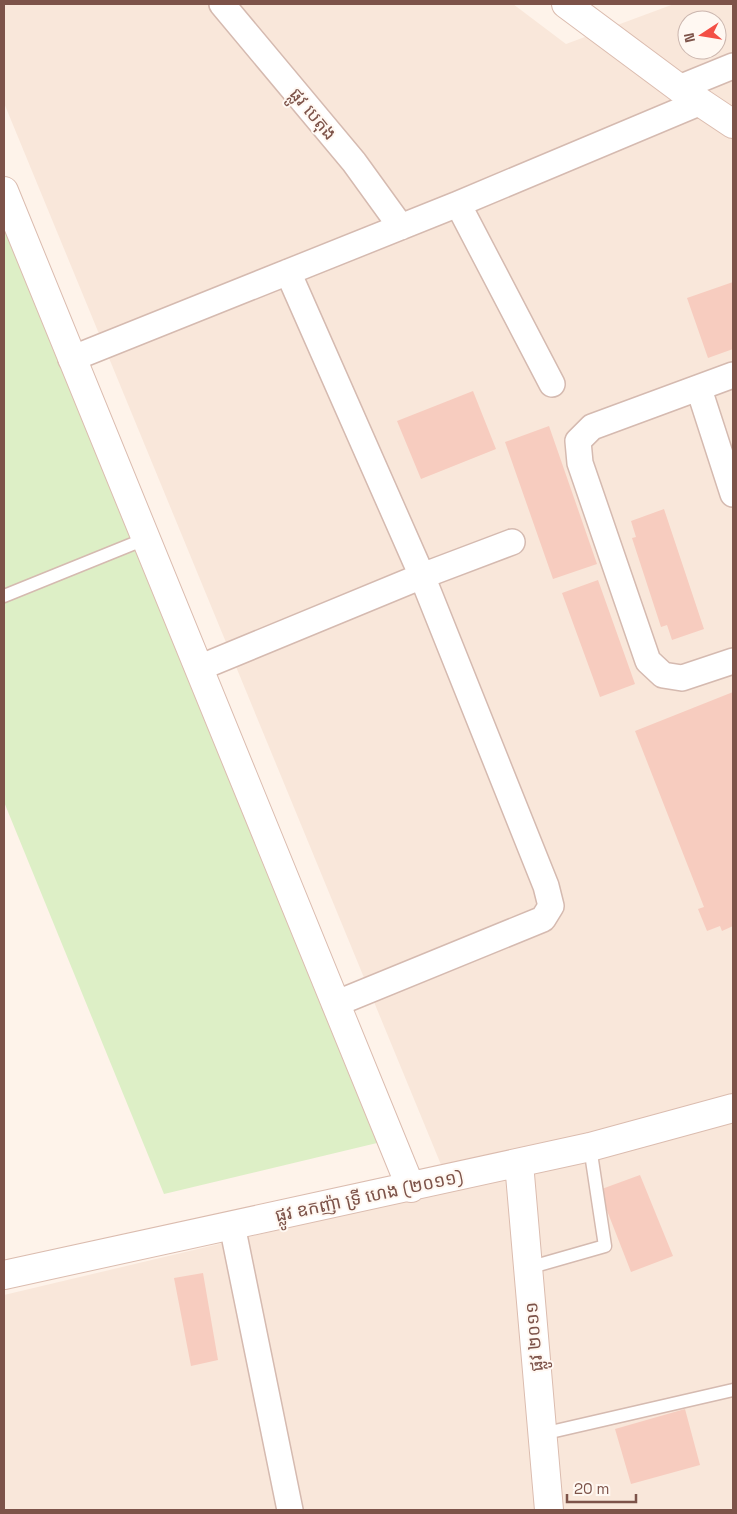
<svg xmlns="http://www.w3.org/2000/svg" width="737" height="1514" font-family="'Space Grotesk','Noto Sans Khmer',sans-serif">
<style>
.residential{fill:#f9e7da;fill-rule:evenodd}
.green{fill:#ddefc6}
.building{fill:#f7ccbf}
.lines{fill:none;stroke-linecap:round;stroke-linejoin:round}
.lane-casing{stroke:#d5bab0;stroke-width:15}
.street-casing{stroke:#d5bab0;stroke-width:28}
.secondary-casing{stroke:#dbbcaf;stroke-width:30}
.lane{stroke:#fff;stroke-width:12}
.street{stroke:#fff;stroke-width:25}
.secondary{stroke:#fff;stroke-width:28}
.labels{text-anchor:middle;stroke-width:4;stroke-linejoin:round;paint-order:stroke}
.street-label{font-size:18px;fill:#7d5349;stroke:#fff8f2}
</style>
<rect width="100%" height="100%" fill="#fef3ea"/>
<!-- residential -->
<path class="residential" d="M4,4h509l53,40 108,-40h59v1506h-729v-215l447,-106 -447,-1086zM687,20h30v30h-30z"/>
<!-- green -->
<path class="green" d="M4,229l373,914 -213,51 -160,-392z"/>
<!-- building -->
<path class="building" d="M733,282v67l-25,9 -21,-60z
M473,391l23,58 -75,30 -24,-58z
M549,426l48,138 -44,15 -48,-137z
M664,509l40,120 -32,11 -5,-15 -6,2 -29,-89 4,-1 -5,-16z
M598,580l37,104 -35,13 -38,-104z
M733,692v234l-11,5 -2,-5 -13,5 -9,-22 6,-2 -69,-176z
M640,1175l33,81 -42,16 -32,-82z
M203,1273l15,87 -27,6 -17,-88z
M685,1409l15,56 -69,19 -16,-55z"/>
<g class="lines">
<defs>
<path id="lane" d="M4,596l141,-57
M528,1268l77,-22 -15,-99
M542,1434l191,-44"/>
<path id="street" d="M222,4l132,158 47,65
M679,88l54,-22
M458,204l94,180
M288,272l134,304 124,310 5,20 -8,13 -208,85
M71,359l387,-155 243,-102
M733,375l-141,52 -14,14 2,22 68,198 15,14 19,3 51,-17
M699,389l34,105
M199,668l223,-92 90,-34
M232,1225l58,285"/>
<path id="secondary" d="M566,4l113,84 54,36
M4,191l407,997
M519,1163l30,347
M4,1275l586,-128 143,-39"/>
</defs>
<!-- lane casing -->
<use href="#lane" class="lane-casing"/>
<!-- street casing -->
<use href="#street" class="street-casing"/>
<!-- secondary casing -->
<use href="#secondary" class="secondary-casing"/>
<!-- lane -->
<use href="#lane" class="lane"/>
<!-- street -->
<use href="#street" class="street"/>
<!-- secondary -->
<use href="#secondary" class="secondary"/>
</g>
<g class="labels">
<!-- street labels -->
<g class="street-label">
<text transform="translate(313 114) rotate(50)" y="6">ផ្លូវ បេតុង</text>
<text transform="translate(369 1196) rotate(-12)" y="6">ផ្លូវ ឧកញ៉ា ទ្រី ហេង (២០១១)</text>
<text transform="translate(534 1337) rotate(-95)" y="6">ផ្លូវ ២០១១</text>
</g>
</g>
<!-- border -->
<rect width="737" height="1514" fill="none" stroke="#7d5349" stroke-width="10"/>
<!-- north arrow -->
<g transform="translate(702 35) rotate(258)"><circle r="24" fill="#fff8f2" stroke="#cbb6ae"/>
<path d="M0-4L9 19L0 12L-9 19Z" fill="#f34f45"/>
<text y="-8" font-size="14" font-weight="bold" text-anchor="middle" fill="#7d5349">N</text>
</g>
<!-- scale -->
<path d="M567 1494v8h69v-8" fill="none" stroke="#7d5349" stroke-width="2.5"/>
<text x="574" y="1494" font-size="15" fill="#7d5349" stroke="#fff8f2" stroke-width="4" paint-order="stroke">20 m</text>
</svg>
